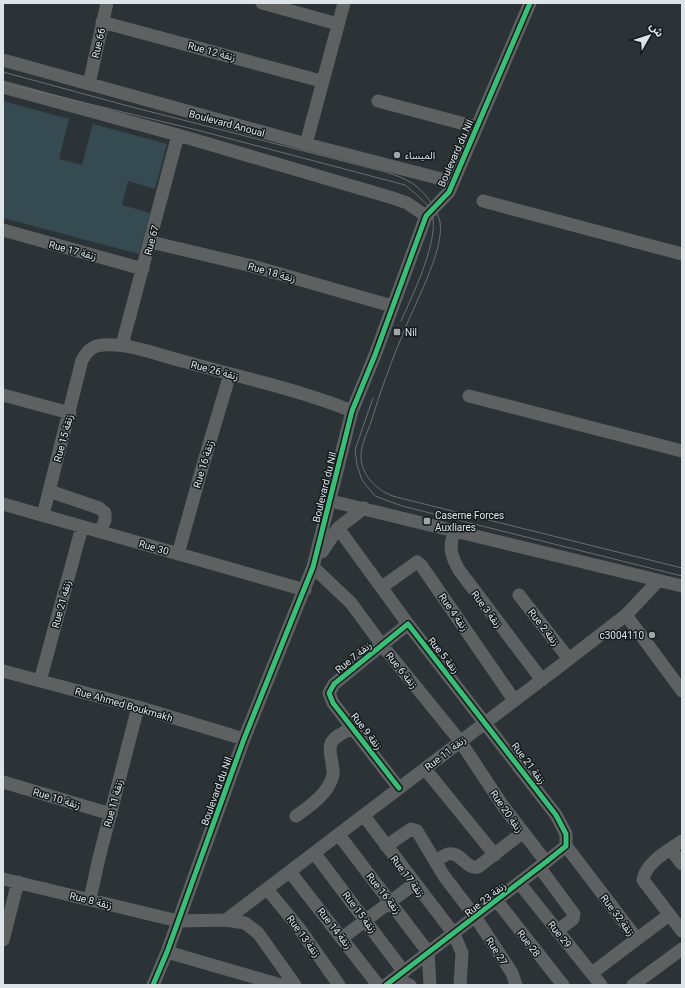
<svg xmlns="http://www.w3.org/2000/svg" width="685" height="988" font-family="Roboto,'Noto Sans Arabic',sans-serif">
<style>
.building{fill:#364a52}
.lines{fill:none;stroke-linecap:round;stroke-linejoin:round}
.minor{stroke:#5e6162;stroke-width:13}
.tram{stroke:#6b6e6f;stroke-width:1}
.cycleway-casing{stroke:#151b1d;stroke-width:8}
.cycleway{stroke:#3abd76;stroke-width:5}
.poi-dot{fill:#9fa7aa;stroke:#151b1d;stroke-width:1.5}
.labels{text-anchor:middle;stroke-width:3;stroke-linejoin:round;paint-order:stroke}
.street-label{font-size:10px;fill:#dde5e9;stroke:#151b1d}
.poi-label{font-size:10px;fill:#dde5e9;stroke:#151b1d;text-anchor:start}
</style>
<rect width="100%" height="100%" fill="#2c3336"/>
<!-- building -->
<path class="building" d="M3,101l66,18 -10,40 23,6 11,-41 74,20 -12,45 -27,-8 -6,24 28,8 -11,41 -136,-36z"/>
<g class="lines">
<!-- minor -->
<path class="minor" d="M262,3l76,21
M102,22l219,59
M3,60l303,84 147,38
M89,84l18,-81
M3,87l175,48 215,63 14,5 19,13
M378,101l98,26
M306,144l38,-141
M483,201l199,53
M3,230l140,39
M151,242l101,24 140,40
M122,345l56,-210
M3,395l67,18
M469,396l213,55
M49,491l50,17 6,5v7l-5,12
M331,501l351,85
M3,504l302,86
M43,515l39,-155c4,-6 7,-12 15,-14 26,-6 63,10 89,16 54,15 114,28 166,49
M338,528l70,96
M455,531c-7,15 -4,25 4,39l83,110
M322,552l16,-24 26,-20
M178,554l24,-86 28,-94
M313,567l38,36 31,42 78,96 43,65 43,56
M382,587l35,-25 4,3 93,135
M519,595l50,64
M626,615l56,76
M3,671l135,36 106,32
M40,681l42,-154
M425,769l70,86
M3,782l108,32
M296,816c14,-10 33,-23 37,-41 1,-4 -1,-9 -1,-13 -6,-24 2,-23 21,-35
M364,816l90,118 8,19 -2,32
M339,835l89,117 2,33
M682,841c-13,9 -37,22 -39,39l39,51
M386,846l25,-17 6,2 27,45 32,42 23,35 13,20 4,12
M566,846l71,93 -45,34
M671,850l11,14
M315,854l89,118
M436,861c4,-2 8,-6 12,-7 13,-3 18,16 30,13l44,-34
M540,868l34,46 -1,5 -16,12
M290,872l88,113
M3,879l175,42 48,-1 19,3 13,10 37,52
M520,884l81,101
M267,889l32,39 40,57
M90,899l9,-41 39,-151
M497,901l66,84
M226,920l343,-261 57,-44 32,-34
M342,938l72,-54
M637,939l32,-24
M3,940l15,-58
M167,952l114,33
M394,979l16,6
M153,985l14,-33 77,-213 69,-172 39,-156 23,-56 51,-139 23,-24 81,-189
M386,985l160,-123 20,-16v-12l-10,-19 -148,-191 -74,60 -5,9 4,10 66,85
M633,985l49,-36"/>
<!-- tram -->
<path class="tram" d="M3,72l129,35 254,65c22,7 35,14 47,34 3,5 6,11 7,16 5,28 -28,87 -38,114 -12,28 -22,57 -31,86 -4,12 -11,24 -10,37 2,19 18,33 35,38l286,71
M3,83l194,47 208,55c8,7 21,16 26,26 11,25 -19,85 -30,110
M373,398l-18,52 2,15 5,15 13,16 27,10 280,70"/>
<defs>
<path id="cycleway" d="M153,985l14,-33 77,-213 69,-172 39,-156 23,-56 51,-139 23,-24 81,-189
M386,985l160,-123 20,-16v-12l-10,-19 -148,-191 -74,60 -5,9 4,10 66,85"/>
</defs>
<!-- cycleway casing -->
<use href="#cycleway" class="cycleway-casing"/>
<!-- cycleway -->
<use href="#cycleway" class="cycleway"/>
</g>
<!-- markers -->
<g class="poi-dot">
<circle cx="397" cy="155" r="4"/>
<rect x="393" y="328" width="8" height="8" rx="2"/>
<rect x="423" y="517" width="8" height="8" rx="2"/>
<circle cx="652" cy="635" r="4"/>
</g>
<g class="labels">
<!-- street labels -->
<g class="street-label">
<text transform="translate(98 43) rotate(-77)" y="4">Rue 66</text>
<text transform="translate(212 51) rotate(15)" y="4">Rue 12 زنقة</text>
<text transform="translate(227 123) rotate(15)" y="4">Boulevard Anoual</text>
<text transform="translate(455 153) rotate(-66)" y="4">Boulevard du Nil</text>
<text transform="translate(151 240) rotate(-75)" y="4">Rue 67</text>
<text transform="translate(73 250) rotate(15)" y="4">Rue 17 زنقة</text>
<text transform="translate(272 272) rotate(16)" y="4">Rue 18 زنقة</text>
<text transform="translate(215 370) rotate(15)" y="4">Rue 26 زنقة</text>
<text transform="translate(63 438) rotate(-75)" y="4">Rue 15 زنقة</text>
<text transform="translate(203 464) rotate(-73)" y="4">Rue 16 زنقة</text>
<text transform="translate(324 487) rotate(-76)" y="4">Boulevard du Nil</text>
<text transform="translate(154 547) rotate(16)" y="4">Rue 30</text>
<text transform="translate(61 604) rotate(-75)" y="4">Rue 21 زنقة</text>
<text transform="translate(487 609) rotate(53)" y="4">Rue 3 زنقة</text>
<text transform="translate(454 612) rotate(55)" y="4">Rue 4 زنقة</text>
<text transform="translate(544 627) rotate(52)" y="4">Rue 2 زنقة</text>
<text transform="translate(444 655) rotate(51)" y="4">Rue 5 زنقة</text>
<text transform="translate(353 657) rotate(-39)" y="4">Rue 7 زنقة</text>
<text transform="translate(402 670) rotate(51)" y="4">Rue 6 زنقة</text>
<text transform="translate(124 704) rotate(16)" y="4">Rue Ahmed Boukmakh</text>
<text transform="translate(367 731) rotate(52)" y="4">Rue 9 زنقة</text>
<text transform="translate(445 753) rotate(-38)" y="4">Rue 11 زنقة</text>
<text transform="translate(529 763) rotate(53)" y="4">Rue 21 زنقة</text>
<text transform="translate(216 791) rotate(-70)" y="4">Boulevard du Nil</text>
<text transform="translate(57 798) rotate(17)" y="4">Rue 10 زنقة</text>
<text transform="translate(113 803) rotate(-75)" y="4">Rue 11 زنقة</text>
<text transform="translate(507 811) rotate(55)" y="4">Rue 20 زنقة</text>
<text transform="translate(408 876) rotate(53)" y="4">Rue 17 زنقة</text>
<text transform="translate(384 893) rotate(52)" y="4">Rue 16 زنقة</text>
<text transform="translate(485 899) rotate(-38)" y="4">Rue 23 زنقة</text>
<text transform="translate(91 900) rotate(14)" y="4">Rue 8 زنقة</text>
<text transform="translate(360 912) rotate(53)" y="4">Rue 15 زنقة</text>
<text transform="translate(618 915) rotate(53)" y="4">Rue 32 زنقة</text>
<text transform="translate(335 928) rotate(52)" y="4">Rue 14 زنقة</text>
<text transform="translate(560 934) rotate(51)" y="4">Rue 29</text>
<text transform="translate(304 936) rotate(54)" y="4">Rue 13 زنقة</text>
<text transform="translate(529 943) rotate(52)" y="4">Rue 28</text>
<text transform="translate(497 951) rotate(57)" y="4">Rue 27</text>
</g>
<!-- poi labels -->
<g class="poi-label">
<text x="405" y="159">الميساء</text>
<text x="405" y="336">Nil</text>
<text x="435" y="519">Caserne Forces<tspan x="435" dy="12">Auxliares</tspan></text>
<text x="644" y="639" text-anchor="end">c3004110</text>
</g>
</g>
<!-- border -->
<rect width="685" height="988" fill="none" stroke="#dde5e9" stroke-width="8"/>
<!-- north arrow -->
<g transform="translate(649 36) rotate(51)" stroke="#151b1d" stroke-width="3" paint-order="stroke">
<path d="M0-3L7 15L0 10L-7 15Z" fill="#dde5e9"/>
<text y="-6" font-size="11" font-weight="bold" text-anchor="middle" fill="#dde5e9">ش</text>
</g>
</svg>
